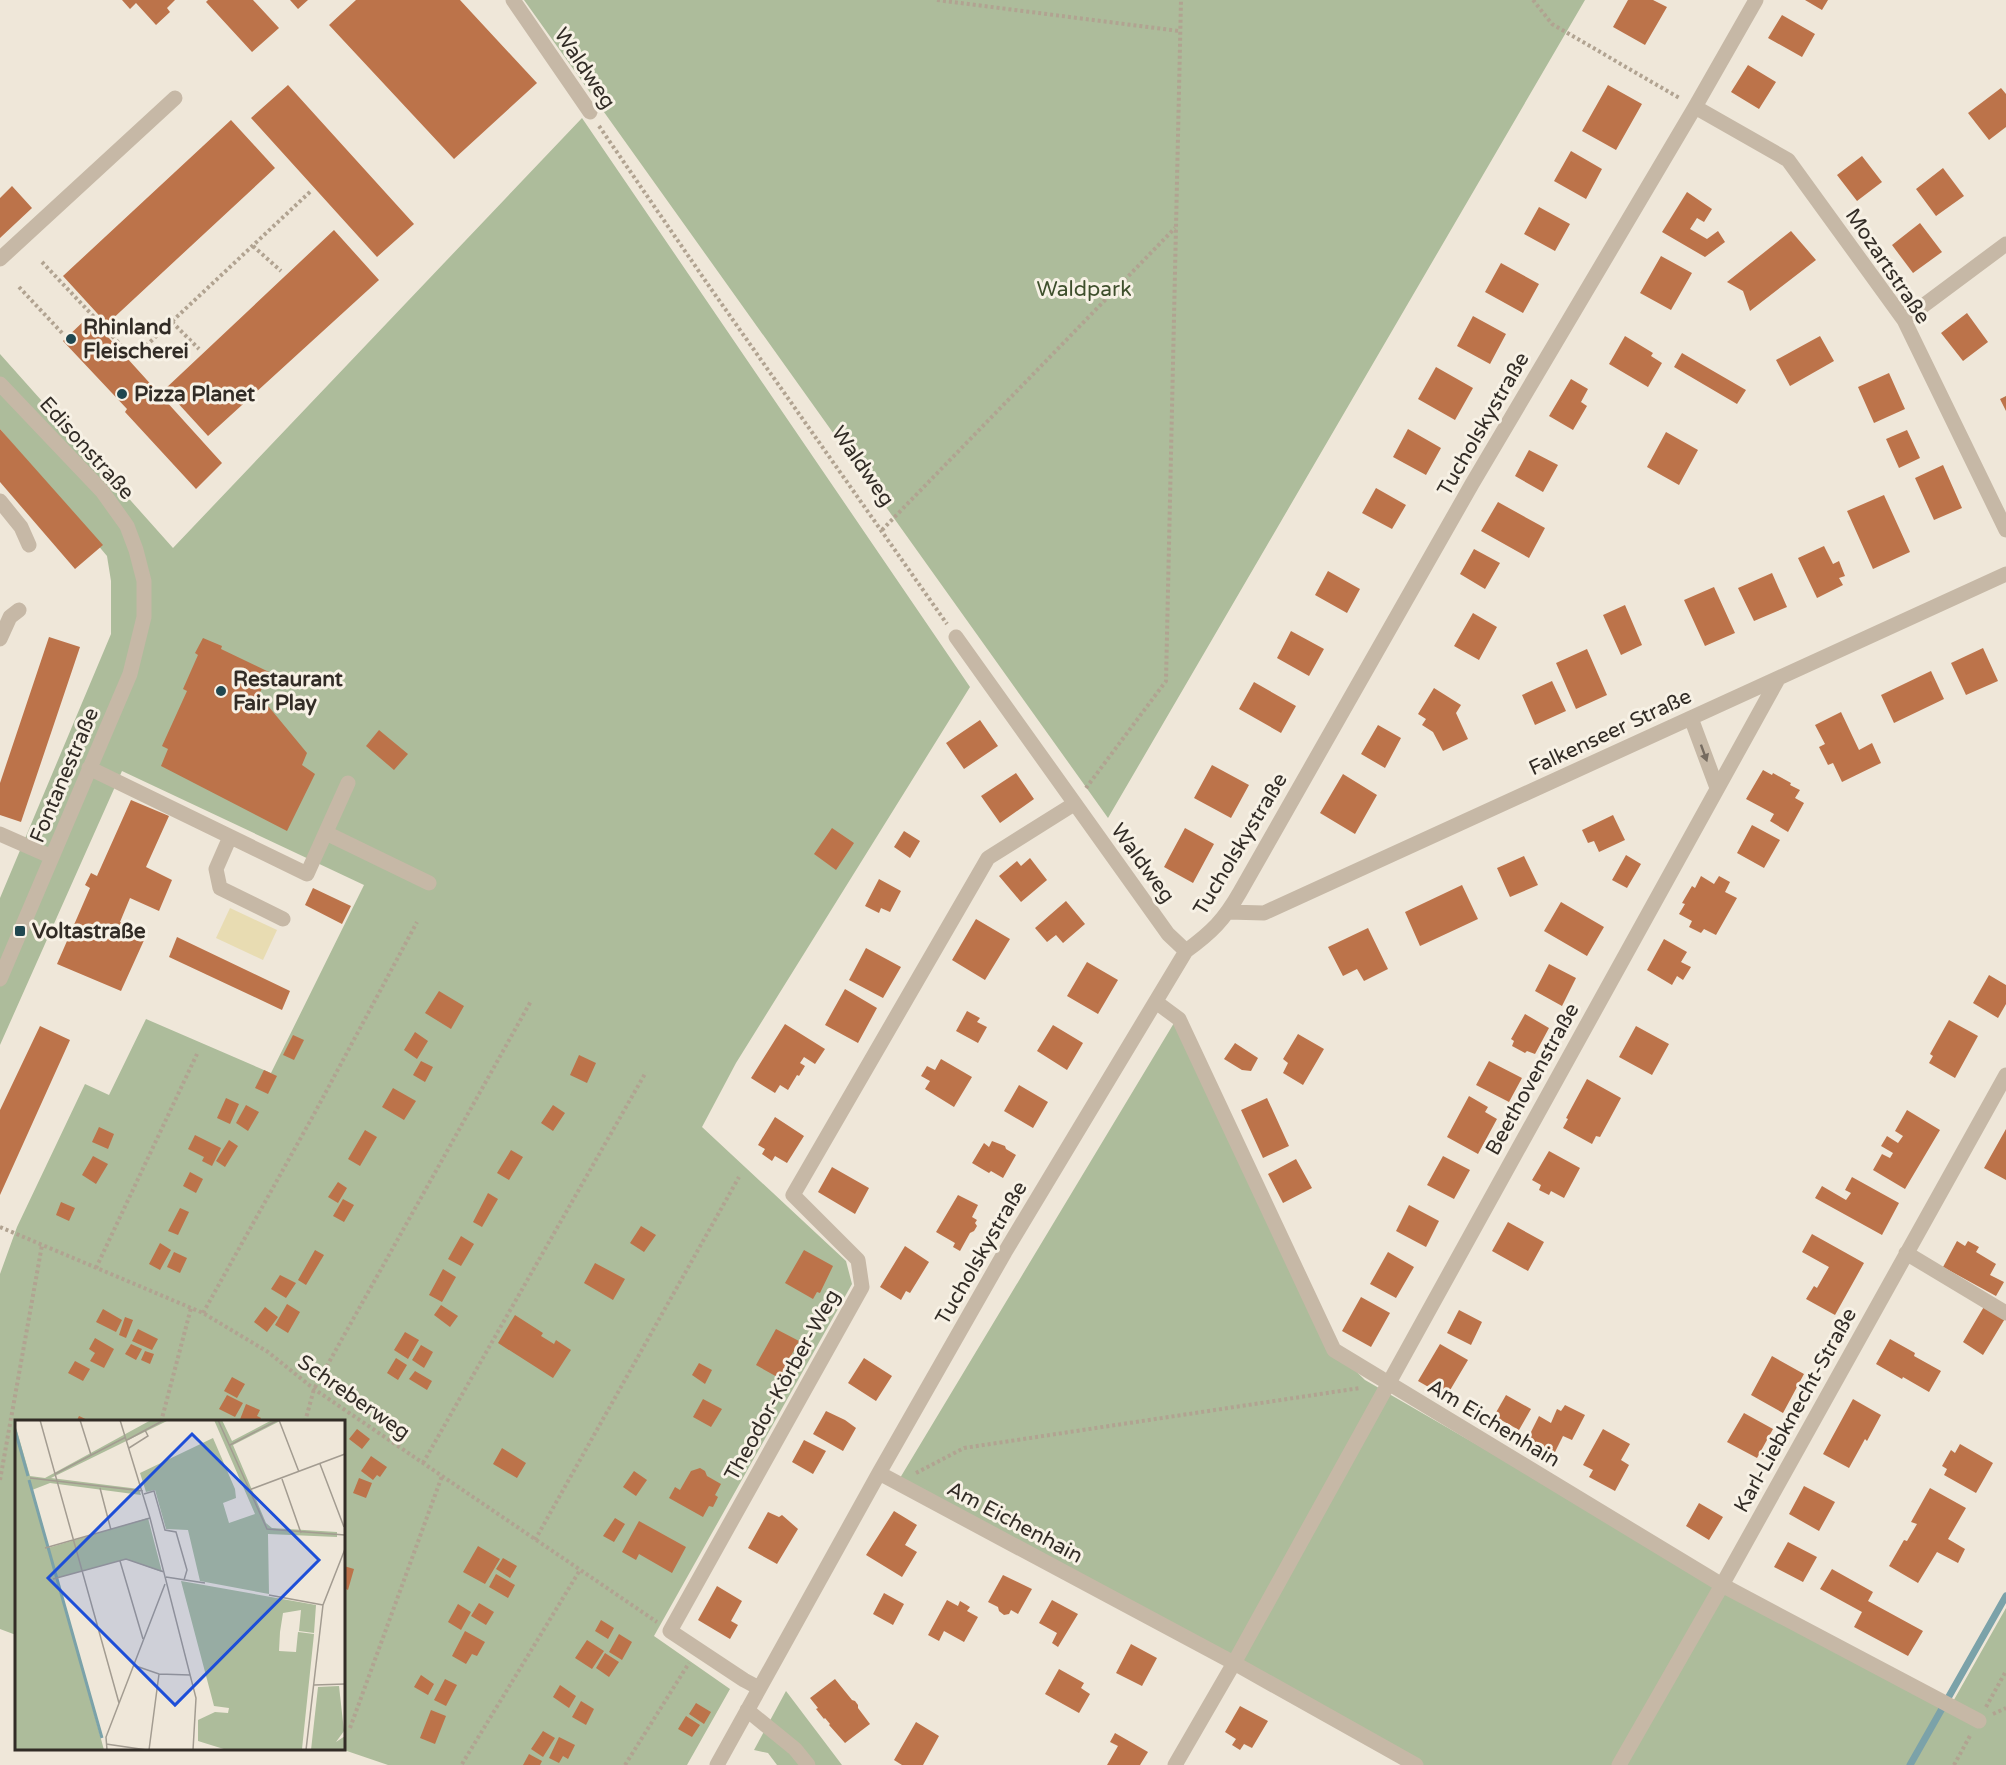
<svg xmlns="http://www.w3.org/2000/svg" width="2006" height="1765" font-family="'Varela Round',sans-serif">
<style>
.green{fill:#adbc9b}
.sand{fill:#e8dcb2}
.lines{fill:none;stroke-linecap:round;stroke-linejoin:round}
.stream{stroke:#7ba2a9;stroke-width:7}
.building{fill:#bc734a}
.path{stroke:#b1a391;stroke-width:4;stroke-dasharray:3 3;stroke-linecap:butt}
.minor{stroke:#c6b8a6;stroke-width:15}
.oneway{fill:#756b60}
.poi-dot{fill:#204750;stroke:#f7f1e5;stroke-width:2}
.labels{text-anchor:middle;stroke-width:6;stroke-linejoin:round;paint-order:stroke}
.street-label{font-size:21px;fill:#322c26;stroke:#f7f1e5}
.park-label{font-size:21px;fill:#3e4f2c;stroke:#f7f1e5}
.poi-label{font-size:21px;font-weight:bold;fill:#322c26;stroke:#f7f1e5;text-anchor:start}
.inset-river{fill:none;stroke:#7ba2a9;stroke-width:3}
.inset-road{fill:none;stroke:#a39c91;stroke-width:1.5}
.view{fill:#1d4ed8;fill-opacity:0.15;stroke:#1d4ed8;stroke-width:3}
.inset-edge{fill:none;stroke:#322c26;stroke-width:3}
</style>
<rect width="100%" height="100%" fill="#efe7d9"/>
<!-- green -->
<path class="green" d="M524,0h1061l-477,818z
M582,118l388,569 -234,376 -34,64 144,134 6,23 -198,352 76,53 -43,76h-299l-47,-16 3,-1v-326h-328v213l-16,-6v-355l17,-47 68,-143 24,11 37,-76 125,54 93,-188 -242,-114 -122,274v-147l111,-264v-53l-4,-25 -107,-127v-75l173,194z
M1177,1018l159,334 29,28 358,207 228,118 55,-97v157h-590l-519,-282z
M786,1691l56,74h-65l-9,-12 -14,-3z"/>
<!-- sand -->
<path class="sand" d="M230,908l47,22 -14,30 -47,-22z"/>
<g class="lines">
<!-- stream -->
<path class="stream" d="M1910,1765l96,-169"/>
</g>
<!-- building -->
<path class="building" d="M122,0h53l-8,8 3,4 -14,13 -20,-22 -6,6z
M208,0h45l26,28 -27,24 -46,-50z
M290,0h18l-10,9z
M356,0h104l77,83 -83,76 -125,-134z
M1628,0h25l14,7 -22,38 -32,-18z
M1805,0h23l-6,10z
M1782,15l33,19 -13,23 -34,-19z
M1748,65l28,17 -17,27 -28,-17z
M288,85l126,139 -37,33 -126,-139z
M1608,85l34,19 -26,46 -34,-19z
M2001,88l5,6v33l-17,13 -21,-27z
M231,120l44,48 -168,156 -44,-48z
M1571,151l31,18 -16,30 -32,-18z
M1862,156l20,26 -25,19 -20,-26z
M1943,168l21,28 -28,20 -20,-27z
M12,186l20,22 -32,30v-40z
M1687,192l25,17 -8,13 -7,-4 -7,11 17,10 11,-8 7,11 -20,15 -43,-25z
M1539,207l31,17 -15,27 -31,-17z
M1920,223l22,29 -29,21 -21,-28z
M334,230l45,50 -171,156 -43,-47z
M1791,231l25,29 -66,51 -7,-20 -16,-9z
M1661,256l31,17 -21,37 -31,-17z
M1501,263l38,21 -16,29 -38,-21z
M1967,313l21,29 -25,19 -22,-28z
M89,316l133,147 -26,26 -71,-77 2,-3 -64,-68z
M1473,316l33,18 -16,30 -33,-18z
M1625,336l28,17 -2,3 11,7 -14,24 -39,-23z
M1820,336l14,25 -44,25 -14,-26z
M1682,353l64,37 -9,14 -63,-37z
M1436,367l37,21 -18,32 -37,-21z
M1889,373l16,36 -31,14 -16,-36z
M1571,379l17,10 -7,13 6,4 -14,24 -24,-14z
M2006,396v15l-6,-12z
M0,429l103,116 -28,24 -75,-87z
M1408,429l33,19 -15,27 -33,-18z
M1907,430l13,28 -21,10 -13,-29z
M1666,432l32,18 -19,35 -32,-18z
M1529,450l29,15 -15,27 -28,-16z
M1943,465l19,43 -28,12 -19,-42z
M1376,488l30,17 -14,24 -30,-16z
M1884,495l26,57 -37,17 -26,-58z
M1498,502l47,26 -16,30 -48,-27z
M1824,546l9,18 6,-3 6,15 -6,2 4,7 -26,13 -19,-40z
M1474,549l26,14 -15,26 -25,-15z
M1328,571l32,18 -13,24 -32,-18z
M1772,573l15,34 -33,14 -16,-33z
M1714,587l21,46 -30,13 -21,-46z
M1625,605l17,40 -21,10 -18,-40z
M1473,613l24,14 -18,33 -25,-14z
M1291,631l33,18 -15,27 -32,-18z
M49,637l31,10 -59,175 -21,-7v-32z
M203,638l19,8 -1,3 48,23 -10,23 48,58 -5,12 13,9 -28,57 -126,-65 7,-17 -6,-3 25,-55 -4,-2 15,-34 -3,-2z
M1983,648l15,33 -32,14 -15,-32z
M1587,649l20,46 -31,14 -20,-46z
M1931,671l13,28 -50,24 -13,-28z
M1552,681l14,30 -31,14 -13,-30z
M1254,682l42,24 -15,27 -42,-24z
M1434,688l27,17 -5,8 12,26 -25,12 -10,-19 -11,-7 4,-6 -8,-5z
M1841,712l18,38 13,-7 9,20 -39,19 -9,-19 -5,2 -9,-18 6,-3 -10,-19z
M980,720l18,26 -34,23 -18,-26z
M1378,725l23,13 -16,30 -24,-14z
M379,730l29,24 -14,16 -28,-24z
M1212,765l37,20 -18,33 -37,-20z
M1763,770l9,5 1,-2 18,10 -1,2 10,5 -5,8 9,5 -16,29 -18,-11 4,-7 -28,-15z
M1016,773l18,26 -34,24 -19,-27z
M1343,774l34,21 -22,39 -35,-21z
M131,800l38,16 -23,51 26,13 -13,31 -29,-13 -10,24 15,7 -2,3 12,6 -24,53 -64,-27 33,-76 -5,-3 6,-12 6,3z
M1613,815l12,25 -26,12 -5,-11 -6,2 -6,-13z
M1752,825l28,15 -16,28 -27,-15z
M832,828l22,15 -18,27 -22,-16z
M1185,828l29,16 -21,39 -29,-16z
M904,831l16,10 -10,17 -16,-11z
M1626,855l15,9 -14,24 -15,-8z
M1524,856l14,29 -28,12 -13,-29z
M1030,858l17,22 -26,22 -22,-26 18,-15 4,5z
M1701,876l13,8 5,-8 11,6 -5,10 12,6 -21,37 -12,-6 -3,4 -12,-6 3,-6 -13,-7 6,-10 -3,-1 10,-17 3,2z
M879,879l22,12 -11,21 -9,-4 -2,5 -14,-7z
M1462,885l16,34 -58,27 -15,-34z
M313,888l38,18 -9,18 -37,-19z
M1066,901l19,23 -22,19 -7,-8 -9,7 -12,-14z
M1561,902l43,25 -17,29 -43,-25z
M976,919l34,20 -25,41 -33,-20z
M1368,928l20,41 -24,12 -7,-12 -14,7 -15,-29z
M177,937l113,54 -8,19 -113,-53z
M1664,939l23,13 -6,10 10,5 -8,13 -6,-4 -5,9 -25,-15z
M866,948l35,19 -18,31 -34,-18z
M1087,962l31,18 -20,34 -31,-18z
M1549,964l27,14 -14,28 -27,-15z
M1989,975l17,10v19l-8,14 -25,-15z
M845,989l32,19 -19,35 -33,-18z
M439,991l25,15 -13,23 -26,-16z
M967,1011l13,7 -3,4 10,5 -9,16 -22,-12z
M1525,1014l24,14 -14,26 -8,-3 -2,2 -13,-7 2,-5 -3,-2z
M1949,1020l29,16 -23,42 -26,-15 4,-7 -3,-2z
M785,1024l40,25 -10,15 -11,-7 -4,6 5,3 -6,10 -2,-1 -9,15 -8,-5 -5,8 -24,-15z
M1053,1025l30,18 -16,27 -30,-19z
M40,1026l30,14 -70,155v-85z
M1636,1026l33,18 -17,31 -33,-18z
M415,1032l13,9 -11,18 -13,-9z
M1298,1034l26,15 -21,36 -20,-12 5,-10 -5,-4z
M293,1035l11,5 -10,20 -11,-5z
M1235,1043l23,15 -7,13 -9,-1 -18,-11z
M579,1055l17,8 -9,20 -17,-8z
M941,1059l31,18 -18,30 -29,-18 5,-8 -9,-5 6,-10 8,4z
M421,1061l12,6 -8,15 -12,-7z
M1489,1061l33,17 -13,24 -33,-17z
M264,1070l13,6 -9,18 -13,-6z
M1587,1079l34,19 -21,39 -4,-1 -4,8 -29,-16 5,-9 -2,-1z
M1019,1085l29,17 -15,26 -29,-17z
M393,1088l23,13 -12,19 -22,-13z
M1469,1096l19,11 -3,5 12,7 -19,35 -31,-17z
M226,1098l13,6 -9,20 -13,-6z
M1267,1098l22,48 -26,12 -22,-48z
M246,1105l13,7 -11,19 -12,-8z
M553,1105l12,8 -12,18 -12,-8z
M1907,1110l33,20 -35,59 -32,-19 9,-16 8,4 3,-5 -12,-7 6,-10 11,7 5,-7 -8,-5z
M775,1117l29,19 -17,27 -12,-7 -3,5 -10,-7 3,-5 -7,-4z
M99,1127l15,7 -6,15 -16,-7z
M2006,1129v51l-22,-12z
M365,1130l12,7 -17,29 -12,-7z
M195,1135l26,13 -9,18 -10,-5 2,-4 -16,-8z
M229,1140l9,6 -13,21 -9,-6z
M992,1141l13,5 1,3 10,6 -13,23 -12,-7 -2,2 -17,-10 12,-20 5,4z
M511,1150l12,7 -14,23 -12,-7z
M1549,1151l31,17 -16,30 -13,-7 -2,4 -10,-5 2,-5 -9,-5z
M93,1156l15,8 -12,20 -14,-9z
M1443,1156l27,14 -16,29 -27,-14z
M1296,1159l16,29 -29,15 -15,-29z
M832,1167l37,21 -14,26 -37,-22z
M190,1172l13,7 -7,14 -13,-7z
M1852,1177l47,26 -17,32 -67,-37 7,-12 24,14 5,-7 -6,-3z
M338,1182l9,6 -9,15 -10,-6z
M488,1193l10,6 -16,28 -9,-5z
M958,1195l20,10 -6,12 5,3 -2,3 2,3 -3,5 -4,2 -10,18 -7,-4 2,-4 -19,-11z
M343,1199l11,6 -10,17 -11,-6z
M61,1202l14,6 -6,13 -13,-6z
M1409,1205l30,16 -13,26 -30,-16z
M180,1208l9,4 -11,23 -10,-4z
M1508,1222l36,20 -16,29 -36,-20z
M641,1226l15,9 -12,17 -14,-9z
M1812,1234l52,29 -29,52 -29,-16 8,-13 3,2 12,-21 -27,-15z
M461,1236l13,8 -13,22 -13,-7z
M1957,1241l8,5 3,-5 11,6 -3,5 20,12 -6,11 14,7 -8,14 -53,-29z
M160,1243l11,7 -11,20 -11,-6z
M905,1246l24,16 -19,31 -4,-2 -5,9 -21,-13z
M315,1250l9,5 -18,30 -8,-5z
M804,1250l29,16 -13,27 -3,-1 -4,7 -28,-16z
M174,1252l13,6 -7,15 -13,-6z
M1388,1252l26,15 -18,31 -26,-14z
M595,1263l30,16 -12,21 -29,-17z
M443,1269l13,8 -14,25 -13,-7z
M280,1275l16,8 -10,15 -15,-9z
M1361,1297l29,16 -19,34 -29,-16z
M287,1304l13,8 -12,21 -13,-8z
M441,1305l17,11 -8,11 -16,-12z
M1985,1305l21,12 -23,38 -20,-13z
M265,1307l13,10 -11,15 -13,-10z
M103,1309l19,11 -6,12 -20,-10z
M1459,1310l23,12 -11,23 -24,-12z
M515,1315l28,18 -2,3 13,8 2,-4 15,10 -18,28 -55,-35z
M125,1317l8,3 -7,18 -7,-3z
M138,1329l20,10 -6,11 -20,-9z
M776,1329l23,12 -20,37 -23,-13z
M405,1332l14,8 -11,19 -14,-9z
M95,1338l19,11 -10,19 -14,-7 5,-8 -6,-4z
M1890,1339l25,14 -1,3 27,15 -12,21 -26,-15 -1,2 -26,-15z
M131,1344l11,5 -6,11 -11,-6z
M1440,1344l28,16 -22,37 -28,-16z
M421,1345l12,7 -9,16 -12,-8z
M145,1351l9,3 -4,10 -9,-4z
M1772,1356l32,18 -21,39 -32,-18z
M396,1358l11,7 -9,15 -11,-7z
M864,1358l28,18 -16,25 -28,-18z
M75,1361l15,8 -7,12 -15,-8z
M699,1363l13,7 -7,14 -13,-9z
M415,1371l17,10 -5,9 -18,-11z
M232,1377l13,7 -8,14 -13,-7z
M227,1395l16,8 -8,14 -16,-8z
M1506,1395l25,14 -12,21 -25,-14z
M703,1399l19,10 -11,18 -18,-10z
M1853,1399l28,16 -14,26 -2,-2 -16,29 -26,-14z
M246,1404l14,6 -3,6 4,2 -2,4h-20z
M1565,1405l20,10 -13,25 -9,-4 -10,20 -27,-14 13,-26 12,7 6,-14 4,2z
M826,1411l19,9 11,8 -13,23 -30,-17z
M1744,1413l29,16 -16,29 -30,-16z
M79,1416l13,6h-16z
M357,1429l13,10 -8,10 -13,-10z
M1603,1429l27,15 -9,16 8,5 -14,26 -26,-14 4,-7 -10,-5z
M804,1440l22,11 -13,23 -21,-12z
M1960,1444l33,19 -17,30 -32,-18 3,-6 -5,-3 9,-16 4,3z
M502,1448l24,15 -9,15 -24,-14z
M371,1456l16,11 -7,10 -3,-2 -4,5 -12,-9z
M700,1468l5,3 2,5 14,8 -6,11 3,2 -5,10 -4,-1 -6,11 -34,-19 6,-11 5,3 11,-19z
M634,1471l13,9 -11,16 -13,-9z
M359,1478l13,5 -6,15 -13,-5z
M1804,1486l31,16 -16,29 -30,-17z
M1930,1488l36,20 -18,31 17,10 -7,14 -21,-11 -19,31 -29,-17 15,-26 3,1 10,-17 -6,-2z
M1699,1503l24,14 -14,23 -23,-14z
M894,1511l23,14 -12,20 12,7 -15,25 -36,-22z
M768,1512l11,5 3,-2 16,14 -21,35 -29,-16z
M615,1518l10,6 -11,18 -11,-6z
M639,1521l47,26 -14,26 -33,-19 -3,6 -14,-8z
M1788,1542l29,15 -14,25 -29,-15z
M478,1546l22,13 -15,25 -22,-12z
M503,1558l14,8 -7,12 -14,-9z
M344,1566l10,3 -6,21 -4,-2z
M1832,1569l41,23 -5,9 55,30 -15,25 -54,-29 8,-15 -42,-23z
M496,1574l19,11 -7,13 -19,-11z
M1003,1575l29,14 -14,25 -7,-4 -2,4 -5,1 -5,-4 -1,-4 -10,-5z
M717,1586l25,15 -11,20 7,4 -8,14 -32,-19z
M884,1593l20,11 -11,21 -20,-11z
M947,1600l11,6 2,-5 10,6 -3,4 11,6 -14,25 -20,-11 -5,10 -11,-6z
M1052,1600l26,14 -20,33 -6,-4 5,-10 -18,-10z
M479,1603l15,9 -8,13 -15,-9z
M458,1604l13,8 -10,18 -13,-8z
M601,1620l13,8 -6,11 -13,-8z
M465,1631l20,11 -8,14 -5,-2 -6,10 -14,-8z
M619,1634l13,8 -10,18 -13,-8z
M587,1640l17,11 -12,18 -17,-11z
M1131,1644l26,14 -15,28 -26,-13z
M605,1653l14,9 -10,15 -13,-9z
M1059,1669l25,14 -3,5 9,6 -11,19 -34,-19z
M421,1675l13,9 -6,11 -14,-8z
M445,1679l12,6 -11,21 -12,-6z
M835,1679l17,21 3,1 3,4v3l12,16 -25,19 -16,-18 1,-1 -5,-6 -1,1 -8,-10 2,-1 -8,-10z
M560,1685l16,11 -7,12 -16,-11z
M581,1701l13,8 -8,16 -14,-8z
M696,1703l15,9 -7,12 -15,-10z
M1240,1706l28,15 -16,27 -8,-4 -4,6 -8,-5 4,-6 -11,-7z
M431,1710l15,6 -11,28 -15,-6z
M686,1716l14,9 -8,12 -14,-8z
M916,1722l23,14 -16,29h-21l-8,-5z
M543,1731l12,7 -12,19 -12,-8z
M1115,1733l33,19 -8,13h-33l11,-19 -8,-4z
M559,1737l16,8 -7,14 -5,-3 -4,7 -10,-5z
M529,1754l13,7 -2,4h-17z"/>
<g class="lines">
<!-- path -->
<path class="path" d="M937,0l242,31
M1533,0l19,24 129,75
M599,126l110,160 238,338
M253,246l28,25
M42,262l91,96 179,-168
M19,287l44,47
M172,322l27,27
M882,530l293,-302
M1086,788l80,-107 15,-681
M0,1227l203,86 65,39 46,37 343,233
M96,1268l101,-214
M203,1313l110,-197 104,-194
M161,1422l30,-114
M305,1422l9,-33 217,-388
M423,1463l223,-391
M916,1473l48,-25 396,-60
M0,1480l42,-235
M535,1540l204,-363
M1986,1707l20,-36
M1993,1714l13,-6
M350,1728l92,-252
M462,1764l118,-194
M625,1765l64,-102
M1954,1765l17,-31"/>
<!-- minor -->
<path class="minor" d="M513,0l77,112
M1695,107l93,53 116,160 102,210
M0,259l175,-161
M1904,320l102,-76
M0,384l102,107 25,35 9,24 8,31v36l-14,57 -130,305
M0,501l21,26 8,18
M956,637l212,297 18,17
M0,639l10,-22 9,-7
M1691,718l26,70
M89,768l218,106 41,-91
M326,833l103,50
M0,834l52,23
M230,837l-14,32 4,19 63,31
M1228,912l36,1 742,-339
M1156,1002l23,17 155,331 388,235 257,136
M1906,1253l100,60
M879,1473l355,190 182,102
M759,1688l-15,-8 -74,-49 192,-344 -4,-27 -65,-65 195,-337 86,-54
M747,1710l48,39 13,16
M717,1765l162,-292 126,-221 181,-301c26,-19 38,-31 54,-59l232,-408 223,-377 61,-107
M1175,1765l59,-102 544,-984
M1619,1765l103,-180 284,-510"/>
</g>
<!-- one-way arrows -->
<defs><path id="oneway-solid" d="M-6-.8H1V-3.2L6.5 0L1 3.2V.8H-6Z" transform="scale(1.5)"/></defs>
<use class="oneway" href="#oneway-solid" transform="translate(1704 753) rotate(70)"/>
<!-- markers -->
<g class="poi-dot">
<circle cx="71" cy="339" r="6"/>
<circle cx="122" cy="394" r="6"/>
<circle cx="221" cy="691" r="6"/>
<rect x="14" y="925" width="12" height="12" rx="3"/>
</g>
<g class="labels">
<!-- street labels -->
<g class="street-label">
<text transform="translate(585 68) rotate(56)" y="7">Waldweg</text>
<text transform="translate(1888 266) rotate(56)" y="7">Mozartstraße</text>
<text transform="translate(1483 424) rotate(-60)" y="7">Tucholskystraße</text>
<text transform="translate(87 448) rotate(48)" y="7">Edisonstraße</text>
<text transform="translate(863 466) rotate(55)" y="7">Waldweg</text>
<text transform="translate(1610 732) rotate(-25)" y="7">Falkenseer Straße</text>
<text transform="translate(64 775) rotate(-67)" y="7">Fontanestraße</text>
<text transform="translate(1240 844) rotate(-59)" y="7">Tucholskystraße</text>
<text transform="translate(1143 863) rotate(54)" y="7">Waldweg</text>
<text transform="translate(1532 1079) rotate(-61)" y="7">Beethovenstraße</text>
<text transform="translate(981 1253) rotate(-60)" y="7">Tucholskystraße</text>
<text transform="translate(782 1385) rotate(-61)" y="7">Theodor-Körber-Weg</text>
<text transform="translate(354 1397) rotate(35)" y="7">Schreberweg</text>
<text transform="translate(1795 1410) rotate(-61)" y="7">Karl-Liebknecht-Straße</text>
<text transform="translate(1494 1423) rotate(31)" y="7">Am Eichenhain</text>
<text transform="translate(1015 1522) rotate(28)" y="7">Am Eichenhain</text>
</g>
<!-- park labels -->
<g class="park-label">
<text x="1084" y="296">Waldpark</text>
</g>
<!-- poi labels -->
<g class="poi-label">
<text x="83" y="334">Rhinland<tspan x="83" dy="24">Fleischerei</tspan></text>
<text x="134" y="401">Pizza Planet</text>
<text x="233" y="686">Restaurant<tspan x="233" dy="24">Fair Play</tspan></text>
<text x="32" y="938">Voltastraße</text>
</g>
</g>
<!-- overview -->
<g transform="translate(15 1420)">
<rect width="330" height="330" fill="#efe7d9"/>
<path d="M136,0h18l-118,58 88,11 2,6 -91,-12 -18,7 16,58 100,-30 14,54 -36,-13 -69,19 47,172h-89v-326l15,52 15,2zM199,0h8l10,21 40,-21h10l-49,25 33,78 6,5 65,4v5l-69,-3 1,60 -69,-13 -12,-51 -22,-1 -11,-39 -9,2 -6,-19 73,-35 22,51 1,9 -13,5 6,20 26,-9zM166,161l135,24 -2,28 -15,-2 2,-21 -18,3 -3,19 -1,19 17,1 2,-20 16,2 -12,115 -75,1 -29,-9v-21l17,-8 13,1 1,-5 -15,-2zM324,266l5,45 -8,11 9,-6v14h-34l7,-63z" fill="#adbc9b"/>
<path class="inset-river" d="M0,10l13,46M14,60l73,258"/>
<path class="inset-road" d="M25,0l79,283M65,0l11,35M105,0l30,98 46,180 -3,52M203,0l49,109 78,6M264,0l20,52M112,20l37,-20M215,25l48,-25M114,28l19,-12 -3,-6M305,44l24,63M40,54l71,-37M15,58l113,13M267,59l19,54M85,68l11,42M234,70l96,-36M129,74l10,-3 11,39 11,2 11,38 -3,10M30,128l105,-30M105,141l23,78M151,157l39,6M38,159l73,-20 38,13M254,175l54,10M118,245l26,9 31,1M299,265l31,-1M91,324l41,6M92,330l-1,-13 59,-153M134,330l10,-76M291,330l17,-145 22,-56"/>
<path class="view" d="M177,14l127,126 -144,145 -127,-127z"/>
<rect width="330" height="330" class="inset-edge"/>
</g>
</svg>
